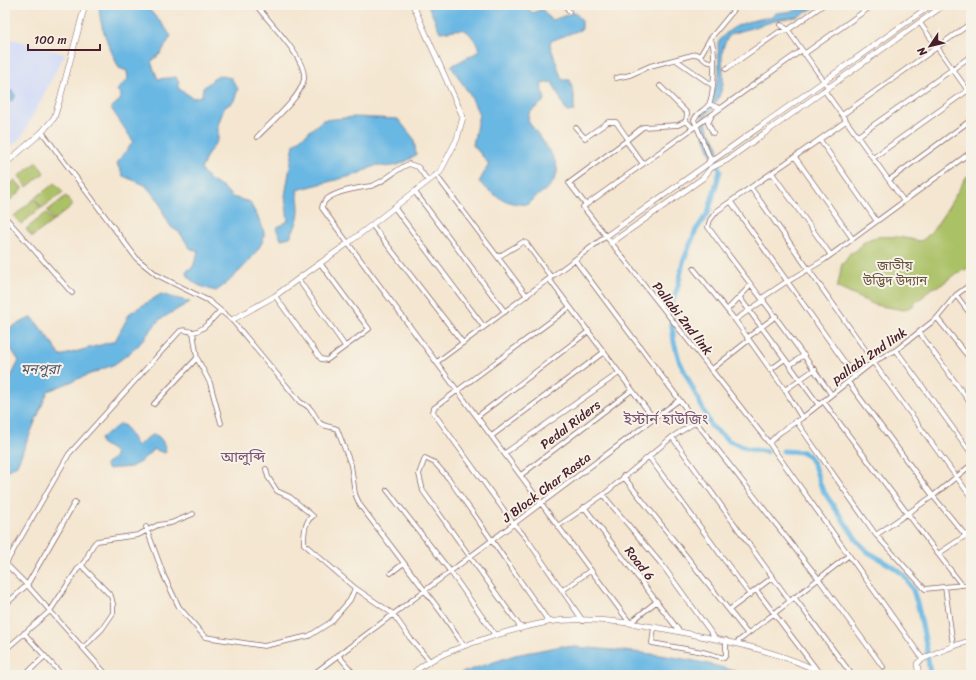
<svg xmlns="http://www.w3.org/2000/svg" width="976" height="680" font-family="Sriracha,'Noto Sans Bengali',sans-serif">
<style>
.built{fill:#d0daf9}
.green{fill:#abc166;stroke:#7a7048}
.water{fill:#69b7e3;stroke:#5a6b87}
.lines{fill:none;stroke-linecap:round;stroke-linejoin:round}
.canal{stroke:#69b7e3;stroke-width:5}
.minor-casing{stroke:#866565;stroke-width:5.5}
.tertiary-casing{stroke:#866565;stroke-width:6}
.minor{stroke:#fff;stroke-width:4}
.tertiary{stroke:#fff;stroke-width:5}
.labels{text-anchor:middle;stroke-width:4;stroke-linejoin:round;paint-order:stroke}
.park-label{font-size:13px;fill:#67503d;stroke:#f7f3e8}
.street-label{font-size:13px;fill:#4a1f2b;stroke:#f7f3e8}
.water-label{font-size:14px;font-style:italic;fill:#55546b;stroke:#f7f3e8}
.quarter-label{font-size:15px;fill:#7a5273;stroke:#f7f3e8}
</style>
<rect width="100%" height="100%" fill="#f7f3e8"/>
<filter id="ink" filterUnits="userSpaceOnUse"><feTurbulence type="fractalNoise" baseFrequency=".025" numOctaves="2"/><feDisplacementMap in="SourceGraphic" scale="8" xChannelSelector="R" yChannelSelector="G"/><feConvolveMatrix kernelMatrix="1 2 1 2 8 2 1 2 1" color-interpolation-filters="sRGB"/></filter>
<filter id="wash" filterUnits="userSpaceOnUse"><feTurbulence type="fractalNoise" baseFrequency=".012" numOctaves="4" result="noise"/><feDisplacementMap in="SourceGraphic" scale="16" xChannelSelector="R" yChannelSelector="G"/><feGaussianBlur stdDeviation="0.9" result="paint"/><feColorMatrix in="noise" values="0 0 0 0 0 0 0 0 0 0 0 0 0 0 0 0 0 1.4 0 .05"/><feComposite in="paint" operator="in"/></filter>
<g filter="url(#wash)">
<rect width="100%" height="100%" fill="#f4e6d0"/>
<!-- built -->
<path class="built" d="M5,37l60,17 -44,84 -16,14z"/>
<!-- green -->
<path class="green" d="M37,162l7,11 -17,14 -8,-11z
M967,176h4v91l-16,7 -14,11 -11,4 -6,7 -8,5 -2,4 -10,5 -29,-5 -39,-18 2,-2 4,-22 3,-1 5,-9c8,-1 9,-7 14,-11 14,-10 41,-4 56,-1 12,-2 39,-53 47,-65z
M15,180l8,9 -16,14 -2,-2v-12z
M55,183l8,9 -21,16 -7,-10z
M66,196l7,9 -19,15 -7,-9z
M34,199l7,9 -20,16 -7,-8z
M46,213l7,8 -21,16 -6,-8z"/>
<!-- water -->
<path class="water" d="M99,5h46l19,21 7,10 -10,17 -10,9 7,17 18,-2 3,5 -1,6 15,10 9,-2 1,-8 15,-13 13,3 7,11 -4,12 -10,7 -6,17v15l-11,15 -6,15 9,10 15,9 7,8 18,5c4,10 12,20 14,31 3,14 -36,51 -48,58 -12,-3 -27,-7 -30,-20l7,-4 5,-15 -8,-4 -10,-15 -9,-6 -7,-12 -4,-13 -15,-17 -22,-9 -6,-12c4,-9 12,-15 16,-23l-22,-33 10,-9 -2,-2 2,-2 -4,-5 11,-11 -1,-8 -8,-3c-9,-19 -20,-42 -20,-63z
M428,5h98l6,8 10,-4 8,10 3,1 22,-8 7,9v8l-31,12 -1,4 11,32 2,3h7l4,15v16l-7,1 -15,-30 -11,2 4,16 -16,13 -1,8c7,10 29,36 29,48 1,5 -4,13 -7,17 -4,4 -16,11 -22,18 -20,2 -35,-9 -49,-22l10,-18 -16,-19 6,-31 -9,-19 -19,-29 27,-14 1,-4c-14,-25 -15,-18 -39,-16z
M806,5h13l-22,12 -16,2 -50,15c-14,15 -7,30 -8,48 -1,13 -9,24 -17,34 0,3 0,7 1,10 3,9 11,14 12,26l-8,3 -8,-22 -1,-15 8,-13 9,-29 -1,-33c12,-19 33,-23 54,-26l4,-4 19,-2z
M5 96a5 5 0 1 1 10 0a5 5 0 1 1-10 0Z
M354,117l44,2 16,20 2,16c-12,8 -24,15 -39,10l-22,10 -58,15c3,21 4,27 -7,47l-9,2 -5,-11 12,-7 -3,-25 9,-52 29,-24z
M161,294l29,8 -31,18 -22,27 -22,17 -67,27 -31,74 -12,7v-84l14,-27 -14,-21v-10l27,-13 21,27 7,12 55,-15 15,-28z
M120,424l5,2 12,20c5,-3 11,-10 16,-11 7,-2 13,12 13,17l-2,1 -10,-4 -14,13 -9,5 -24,2 -1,-4 9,-9v-4l-14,-9 -1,-4z
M562,646c62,5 125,8 184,29h-291l60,-20z"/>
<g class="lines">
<!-- canal -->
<path class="canal" d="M713,147l7,24 -12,42 -12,17 -13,32 -5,24 -8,24 4,32 5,18 32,66 18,15 20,8 18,3
M783,451l20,1 6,5 5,8 8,24 36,53 10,10 24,14 12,9 9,15 5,16 9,43 3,26"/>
</g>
</g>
<g filter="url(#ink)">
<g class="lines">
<defs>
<path id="minor" d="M256,5c12,16 51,54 48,74 -3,19 -34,44 -47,58
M565,5l4,6
M920,23l51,72
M781,25l7,5 40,57
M802,50l-219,157 186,236 153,215
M804,54l69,-49
M676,60l36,25
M714,63l-8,-2 -6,-5 10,-17 28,-34
M726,69l53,-37 9,-2 35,-25
M616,78l14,-3 20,-9 46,-12 4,2
M660,86l27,27 -1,8
M824,90l79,110
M709,104l11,4
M842,115l129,-92
M711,117l-3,6 5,10
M576,128l9,10 23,-16h8l12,17 15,-12 35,-2 8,-4 7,7
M42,132l95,127 20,16 52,26 23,19 68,82c13,6 12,10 19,20 4,5 12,4 18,7l14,36 4,29 5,11 81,107 23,34
M858,136l113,-80
M627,140l-1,1 17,23
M820,140l56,80
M795,157l57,81
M873,158l98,-70
M708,163l2,-5 -16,-38c3,-8 11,-9 15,-16 5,-10 8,-58 1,-65
M772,173l58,81
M436,175l91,121
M889,180l82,-60
M428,181l-10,-14 -9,-3c-14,5 -23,18 -38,22 -12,2 -48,6 -49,22l308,415 27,-22
M751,188l123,174
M415,192l90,120
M731,202l124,175
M586,205l-17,-22 57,-42
M394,207l90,120
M5,217l67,76
M372,225l91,118
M498,257l25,-15 3,1 25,34
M575,260l121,162 122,156 65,89
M694,269l41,51
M298,279l47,67
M549,279l105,140
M787,282l37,-22 147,-108
M956,295l15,20
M275,296l46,63 6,1 42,-31 -49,-66
M740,298l45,61
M762,298l24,-16
M764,300l-29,20 50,70 17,28
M570,307l-136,101 -1,4 81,112 13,15 56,82
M727,310l23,-24
M937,318l34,42
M193,332l4,26 13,25 11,40
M919,332l52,72
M747,338l29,-22
M896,350l75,103
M437,362l168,-125
M873,362l98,135
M790,365l14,-10
M711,370l38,-30
M770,370l15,-11 33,45
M848,382l85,114 33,40
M785,390l30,-21
M831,394c-39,-57 -82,-111 -123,-167l2,-7 7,-9 129,-90
M823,401l115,153 33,-22
M154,404l43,-46
M478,416l111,-85
M796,421l80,114 49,54 46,-5
M493,435l111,-83
M672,437l117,163
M769,443l10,-10 23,-15 71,-56 23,-12 41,-32 19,-23 15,-11
M505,453l114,-80
M649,457l101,138
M266,469l2,8 9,14 13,6 23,19c-9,5 -9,19 -9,28l51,44 38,26 17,24 19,22
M521,475l111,-85
M623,476l124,157
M387,490l63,81 45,64
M603,495l60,71 52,72
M584,507l96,125
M558,526l45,-31 69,-58 24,-15
M146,527l18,49 15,31 26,30 59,9 45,-10 22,-14 19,-22 5,-12
M876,535l57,-39 38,-31
M938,554l24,31
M6,564l21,21 80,90
M5,565l64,-111 111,-123c5,-2 7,0 12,1 11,0 21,-14 28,-21
M82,566l29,30 2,8v9l-11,16 -19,19
M391,573l13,-10
M945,587l8,58
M563,590l28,-20
M757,591l60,79
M794,597l58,78
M5,605l22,-20 48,-83
M729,610l44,-33
M654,627l-2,16 51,9 21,6 2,-3v-15
M521,628l-98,-137 -4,-17 6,-16 10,5 14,16 100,143
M24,633l38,42
M736,643l112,-87
M5,650l45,-39 29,-44c10,-5 9,-20 18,-26l41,-6 20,-10 13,-2 22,-9
M338,655l17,20
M25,675l20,-19
M312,675l367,-275"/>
<path id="tertiary" d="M5,164l37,-32 12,-14 6,-19 25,-94
M605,237l326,-232
M611,243l92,-65 8,-10 16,-8 217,-155
M232,320l43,-24 23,-17 49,-35 93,-72 17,-33 6,-22 -50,-112
M411,675c17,-16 39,-24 61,-32 25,-9 50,-16 76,-21 46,-7 98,3 142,12 47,9 94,19 136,41
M919,675l-2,-11c4,-7 44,-21 54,-23"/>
</defs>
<!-- minor casing -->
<use href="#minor" class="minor-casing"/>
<!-- tertiary casing -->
<use href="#tertiary" class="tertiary-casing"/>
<!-- minor -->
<use href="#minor" class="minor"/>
<!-- tertiary -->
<use href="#tertiary" class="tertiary"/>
</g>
</g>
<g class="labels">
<!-- park labels -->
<g class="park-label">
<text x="895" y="270">জাতীয়<tspan x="895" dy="15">উদ্ভিদ উদ্যান</tspan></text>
</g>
<!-- street labels -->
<g class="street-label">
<text transform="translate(683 318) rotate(52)" y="5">Pallabi 2nd link</text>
<text transform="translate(869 355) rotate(-35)" y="5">pallabi 2nd link</text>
<text transform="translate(570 424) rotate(-37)" y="5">Pedal Riders</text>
<text transform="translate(546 487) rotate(-37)" y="5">J Block Char Rasta</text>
<text transform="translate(640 563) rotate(52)" y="5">Road 6</text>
</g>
<!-- water labels -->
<g class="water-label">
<text x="40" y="374">মনপুরা</text>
</g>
<!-- quarter labels -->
<g class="quarter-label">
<text x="666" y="424">ইস্টার্ন হাউজিং</text>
<text x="243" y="462">আলুব্দি</text>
</g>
</g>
<!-- margin -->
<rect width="976" height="680" fill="none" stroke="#f7f3e8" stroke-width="20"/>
<!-- north arrow -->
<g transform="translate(930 46) rotate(235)" stroke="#f7f3e8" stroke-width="3" paint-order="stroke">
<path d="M0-3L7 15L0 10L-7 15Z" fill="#4a1f2b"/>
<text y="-6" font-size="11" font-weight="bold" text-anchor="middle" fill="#4a1f2b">N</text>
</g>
<!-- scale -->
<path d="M28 44v6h72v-6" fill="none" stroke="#4a1f2b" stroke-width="2"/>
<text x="34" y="44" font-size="12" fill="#4a1f2b" stroke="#f7f3e8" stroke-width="3" paint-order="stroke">100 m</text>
</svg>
